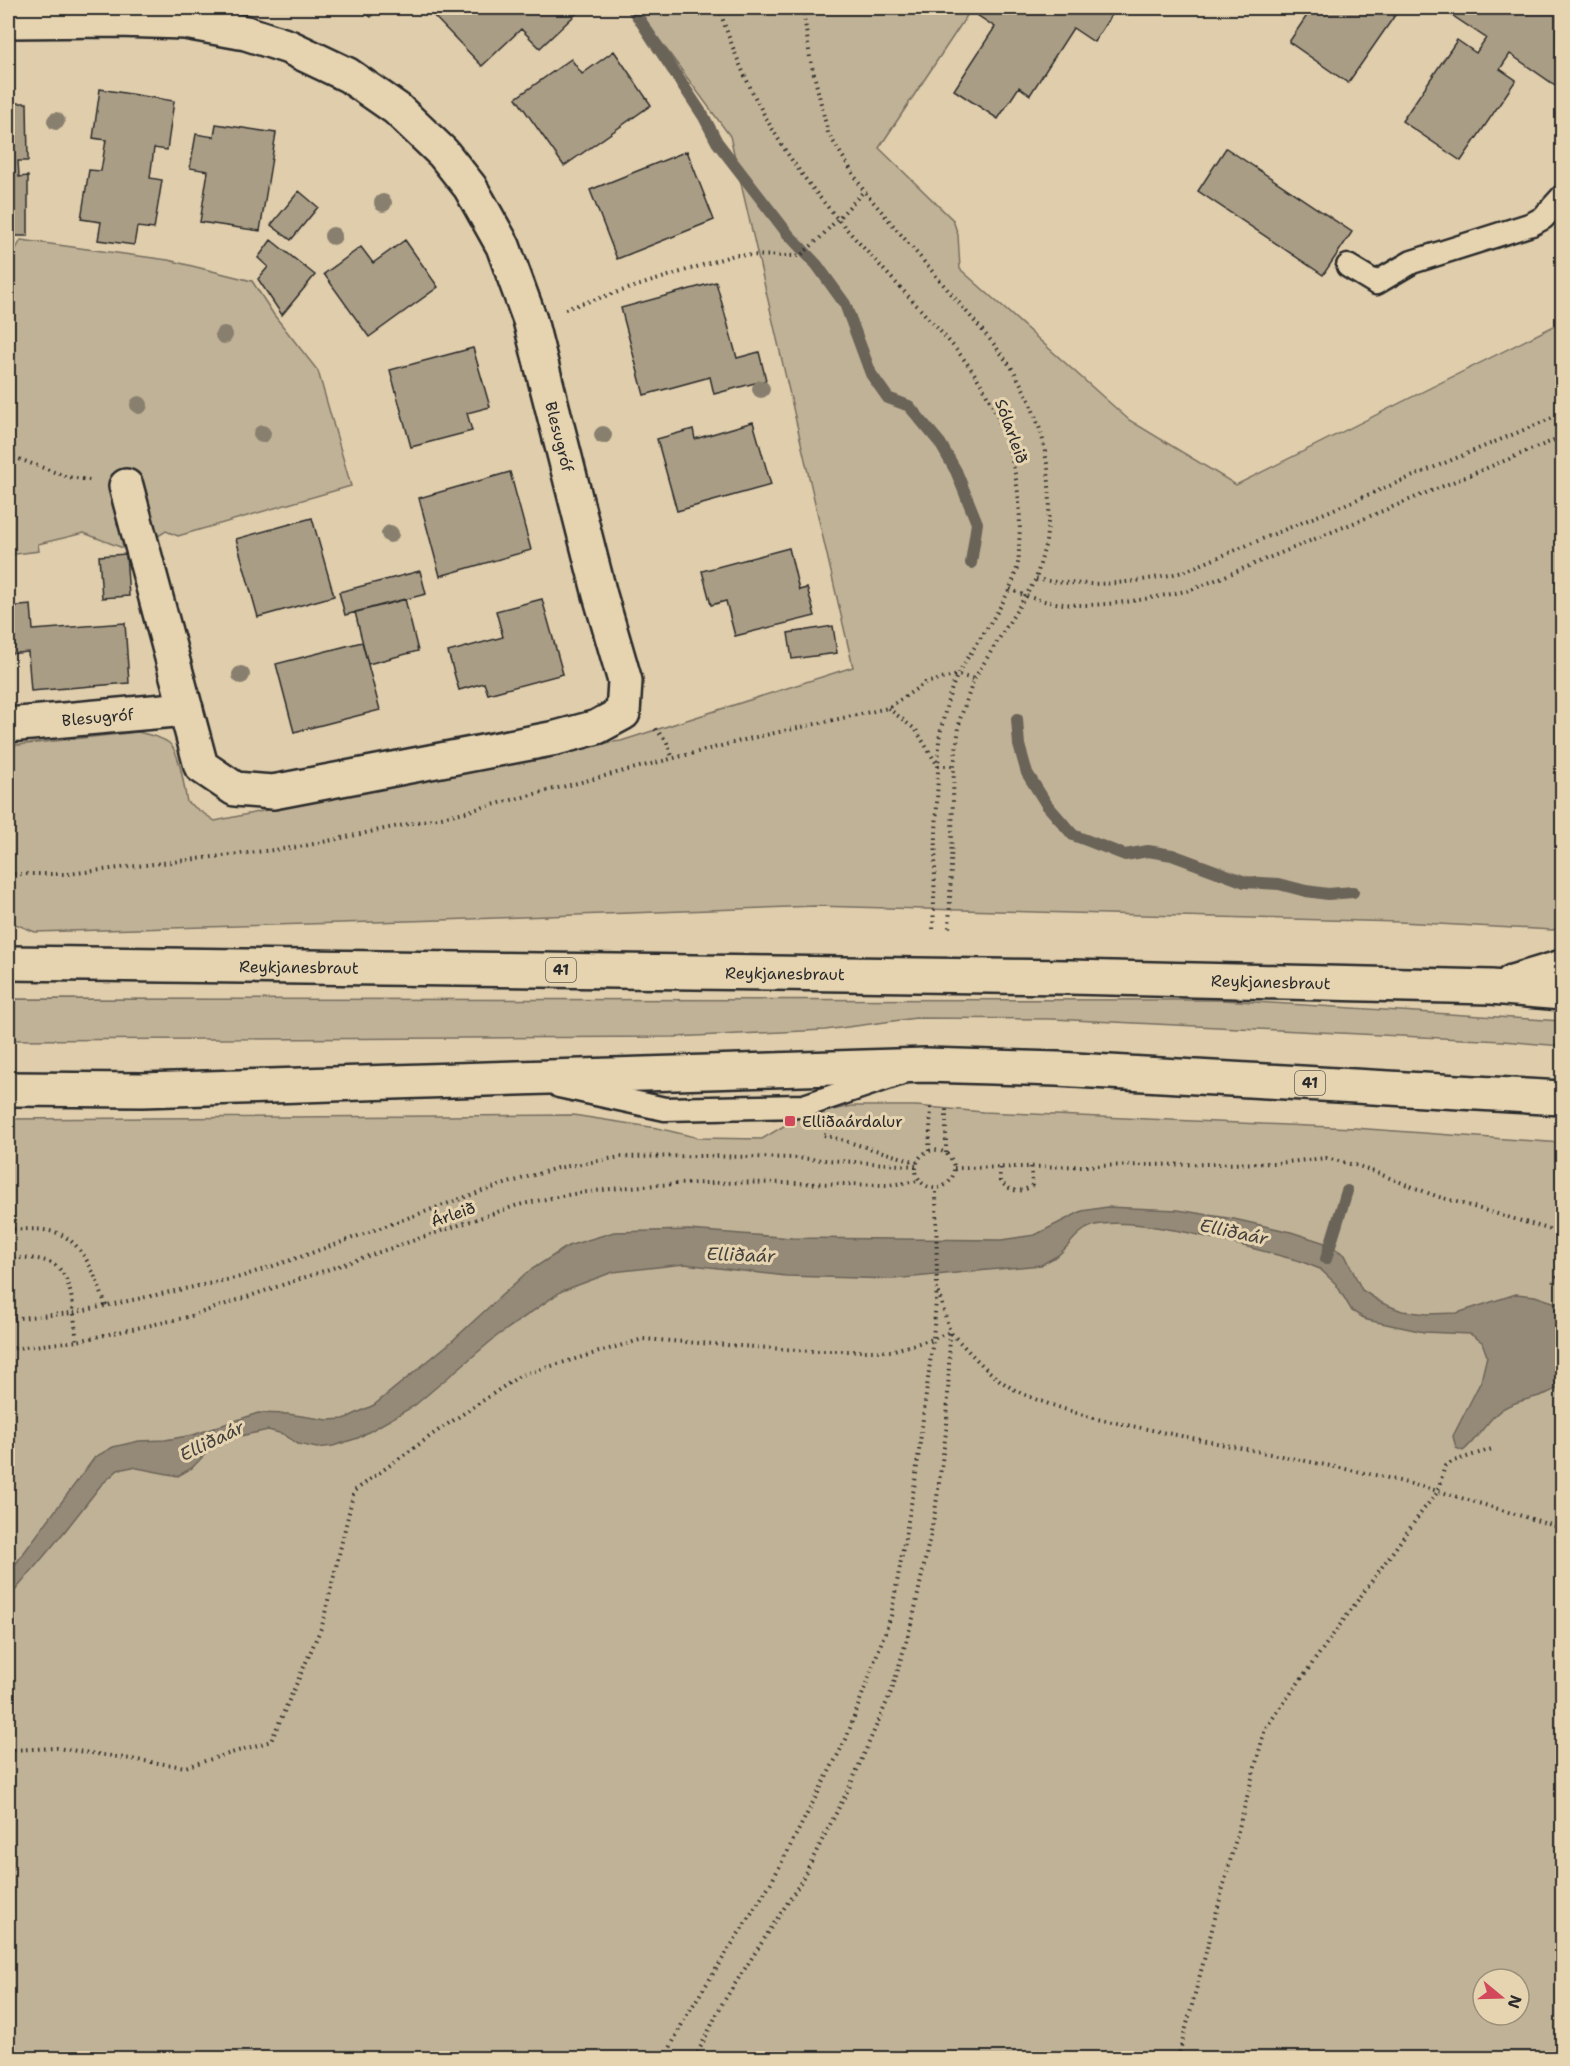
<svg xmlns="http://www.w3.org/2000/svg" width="1570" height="2066" font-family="'Shantell Sans',sans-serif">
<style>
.green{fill:#c0b296;stroke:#766e60;stroke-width:1.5;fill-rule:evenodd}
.water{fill:#958a78;stroke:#6b6459;stroke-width:1.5}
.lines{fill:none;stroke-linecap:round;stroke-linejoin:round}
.stream{stroke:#6b6459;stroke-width:12}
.building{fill:#aa9d85;stroke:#2b2b2b;stroke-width:1.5}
.service-casing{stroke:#2b2b2b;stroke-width:27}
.minor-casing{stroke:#2b2b2b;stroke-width:38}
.trunk-casing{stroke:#2b2b2b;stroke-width:38}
.path{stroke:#2b2b2b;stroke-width:4;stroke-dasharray:1.5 4.5;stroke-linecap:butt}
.service{stroke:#e6d4b1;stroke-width:22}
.minor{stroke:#e6d4b1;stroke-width:33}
.trunk{stroke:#e6d4b1;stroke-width:33}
.tree{fill:#887f6e}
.poi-dot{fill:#d1495b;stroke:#e6d4b1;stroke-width:2}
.labels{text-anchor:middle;stroke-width:6;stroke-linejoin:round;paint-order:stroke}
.shield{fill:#e6d4b1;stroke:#635e53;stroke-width:1.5}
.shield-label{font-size:15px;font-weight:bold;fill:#2b2b2b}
.street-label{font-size:16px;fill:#2b2b2b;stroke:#e6d4b1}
.poi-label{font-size:16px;fill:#2b2b2b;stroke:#e6d4b1;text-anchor:start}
.water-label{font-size:18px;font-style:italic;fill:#46433e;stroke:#e6d4b1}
</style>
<rect width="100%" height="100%" fill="#dfcdac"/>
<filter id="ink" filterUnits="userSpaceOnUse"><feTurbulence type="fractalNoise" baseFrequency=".0167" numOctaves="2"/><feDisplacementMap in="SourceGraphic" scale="12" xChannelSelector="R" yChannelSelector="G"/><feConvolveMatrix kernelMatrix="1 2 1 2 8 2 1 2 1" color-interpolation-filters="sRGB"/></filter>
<g filter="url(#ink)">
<!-- green -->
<path class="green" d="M636,8h336l-93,140 74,72 5,15 2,34 169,151 107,65 326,-163v604l-9,4 -153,-8 -585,-16 -374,14 -406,12 -27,-11v-175l130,-14c11,3 22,4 31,11 11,9 15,44 18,59l28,19 345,-72 61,-8 232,-74 -123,-531z
M21,240l147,20 84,21 22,34 44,56 33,115 -173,50 -12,-5 -33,21 -49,-19 -46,11 1,7 -31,4v-298l4,-1z
M8,999l1215,1 339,21v25l-59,-5 -451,-22 -136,-1 -91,12 -151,7 -666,3z
M852,1106h64l67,6 371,16 208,15v915h-1554v-939l565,-4 84,13 42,10 63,1 37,-22zM1483,1979h36v36h-36z"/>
<!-- water -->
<path class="water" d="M1107,1207l71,3 56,9 57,13 37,12 17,11 17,35 20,13 20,8 25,3 30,-1 59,-19 19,2 27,9v80c-19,14 -37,12 -56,22 -15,7 -29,33 -43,44l-7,-3 -3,-12 28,-55 6,-25 -5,-14 -12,-8 -46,-2 -57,-12 -15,-9 -16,-27 -16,-15 -20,-8c-47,-12 -166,-48 -208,-35 -15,5 -23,21 -35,30 -5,3 -11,6 -16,9l-148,14 -107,-3 -102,-12 -71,8 -51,19 -65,45 -83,70 -56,32 -25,8 -16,2 -19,-4 -15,-10 -15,-4 -41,9 -15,8 -20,21 -14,8 -46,-9 -14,3 -17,15 -36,46 -57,68v-25l87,-117 18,-10 26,-6 26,-1 28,-5 65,-22 30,1 40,6 16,-1 30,-14 77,-63 75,-69 42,-27 46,-14 75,-2 103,8 209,2 34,-5 47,-24z"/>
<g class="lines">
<!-- stream -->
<path class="stream" d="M632,8l72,109 13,25 71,92 29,31 28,39 26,70 17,24 21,8 31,37 16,28 21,52 -6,40
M1017,719l2,26 8,28 20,32 26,30 52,20 23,-4 24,4 73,27 34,2 27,7 22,3 25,-2
M1326,1259l21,-68"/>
</g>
<!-- building -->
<path class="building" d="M357,8h20l-6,9z
M431,8h141l5,5 -37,35 -19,-19 -39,37 -54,-56z
M981,8h135l-22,34 -21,-14 -43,67 -11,-8 -21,32 -44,-29 41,-63 -18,-12z
M1312,8h88l-52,75 -59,-41z
M1441,8h121v82l-52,-36 -10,15 16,11 -55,81 -59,-40 55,-81 19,13 10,-15z
M614,51l37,54 -87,61 -48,-68 55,-39 11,15z
M100,89l74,12 -7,49 -13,-2 -4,30 12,2 -8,49 -17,-2 -3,18 -36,-5 3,-18 -20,-3 8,-49 12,1 5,-31 -13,-2z
M8,103h19l1,58h-10l1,16 9,-1v60h-20z
M216,124l60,9 -16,98 -60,-9 8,-51 -18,-3 6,-34 18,3z
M1226,148l126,84 -29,43 -125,-84z
M687,151l27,69 -97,39 -27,-69z
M299,191l19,16 -27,33 -20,-15z
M271,240l44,35 -33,40 -24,-36 10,-12 -10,-9z
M405,240l33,47 -69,50 -45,-63 37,-27 12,16z
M716,282l21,76 22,-6 7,28 -52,14 -4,-17 -66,18 -23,-87z
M473,348l17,59 -23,6 5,18 -61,16 -21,-77z
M753,422l18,63 -94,26 -20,-72 36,-10 2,10z
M510,472l21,78 -91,26 -21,-78z
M312,518l22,78 -76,21 -22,-78z
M789,548l10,42 8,-2 8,28 -80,20 -9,-35 -15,4 -9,-34z
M126,554l3,42 -27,2 -3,-42z
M420,571l6,23 -81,21 -6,-23z
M405,599l13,52 -50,13 -13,-52z
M542,599l21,75 -75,20 -4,-11 -25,7 -11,-38 55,-15 -7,-26z
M31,605l2,25 92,-7 4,60 -98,8 -3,-39 -20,2v-47z
M833,626l4,27 -45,6 -4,-26z
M362,642l18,68 -86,22 -18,-68z"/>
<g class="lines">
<defs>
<path id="service" d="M1348,266l28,17 36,-21 120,-38 11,-6 19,-21
M559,1086l106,23 139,-3 95,-32"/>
<g id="minor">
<path id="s1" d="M8,21l109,-1 68,2 61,11 43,14 59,28 49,34 46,44 27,34 33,59 27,74 70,275 25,86 -2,32 -26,14 -41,11 -283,54 -38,-3 -34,-23 -75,-280"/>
<path id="s2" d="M8,725l178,-16"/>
</g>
<g id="trunk">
<path id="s3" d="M8,963l1062,14 421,10 71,6"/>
<path d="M1512,982l50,-15"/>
<path d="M8,1089l134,1 784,-25 131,4 505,29"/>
</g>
</defs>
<!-- service casing -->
<use href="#service" class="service-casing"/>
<!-- minor casing -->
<use href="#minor" class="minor-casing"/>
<!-- trunk casing -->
<use href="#trunk" class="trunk-casing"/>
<!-- path -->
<path class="path" d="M719,8c19,60 47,118 85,169 35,47 77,89 117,133 19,21 39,42 55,66 31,49 48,110 43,168 0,9 0,19 -3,27 -8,32 -41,72 -58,103 -10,20 -14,42 -19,65l-6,193
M803,8l7,50 18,75 36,58 129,152 21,28 16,31 12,33 6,34 2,34 -4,39 -10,37 -62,100 -14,40 -6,47 -5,166
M565,309l169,-54 66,1 19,-17 45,-48
M8,455l60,22 22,3
M1036,579c52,9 96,5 147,-7l379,-158
M1010,589c55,28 122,13 181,1l371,-153
M888,708l28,22 22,36h16
M655,729l11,11 7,19
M8,874h60l231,-27 166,-35 287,-74 136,-30 37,-25 33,-8 16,4
M824,1135l93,27
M916 1169a19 19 0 1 1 38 0a19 19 0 1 1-38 0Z
M929,1151l2,-44
M946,1153v-46
M954,1168l324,-5 48,-5 33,8 77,30 126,37
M1000,1168v13c8,9 21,14 32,4l-1,-18
M8,1229c13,1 28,-1 42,2 33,6 46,47 56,75
M8,1258c13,0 28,-1 41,4 26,9 24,56 28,79
M1553,1283l9,-14
M8,1319l64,-6 168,-36 63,-21 179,-65 75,-23 64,-11 83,-1 91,2 121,8
M8,1349l69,-8 111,-24 327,-111c123,-31 249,-23 374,-21l30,-4
M8,1750l49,-2 128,19 86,-26 51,-115 32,-135 82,-59 85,-57 122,-36 168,12h80l42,-12 17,-7c20,20 41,46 67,59 25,12 53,20 80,28l283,57 58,15 124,37
M665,2058l20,-40 87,-137 74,-142 45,-123 24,-134 18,-143 4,-52 -1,-98
M695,2058l27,-54 77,-119 50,-97 43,-98 21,-72 22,-106 12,-87 3,-93 -12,-41
M1178,2058l87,-329 158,-219 14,-17 8,-27 9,-5 41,-13"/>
<!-- service -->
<use href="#service" class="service"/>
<!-- minor -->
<use href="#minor" class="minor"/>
<!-- trunk -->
<use href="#trunk" class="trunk"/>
</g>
<!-- trees -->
<g class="tree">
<circle cx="56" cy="121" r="9"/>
<circle cx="383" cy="203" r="9"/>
<circle cx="333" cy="236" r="9"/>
<circle cx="224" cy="335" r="9"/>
<circle cx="761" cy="389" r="9"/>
<circle cx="139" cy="405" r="9"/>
<circle cx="262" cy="434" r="9"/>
<circle cx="603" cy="435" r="9"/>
<circle cx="390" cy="534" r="9"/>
<circle cx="241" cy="675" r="9"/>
</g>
</g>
<!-- markers -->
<rect class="poi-dot" x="784" y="1115" width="12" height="12" rx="3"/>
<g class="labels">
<!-- shield labels -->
<g class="shield">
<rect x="546" y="958" width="30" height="24" rx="4.5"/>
<rect x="1295" y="1071" width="30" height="24" rx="4.5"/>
</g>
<g class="shield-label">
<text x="561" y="975">41</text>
<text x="1310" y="1088">41</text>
</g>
<!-- street labels -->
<g class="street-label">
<text transform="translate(1012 431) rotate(70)" y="6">Sólarleið</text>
<text dy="6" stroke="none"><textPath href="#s1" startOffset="783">Blesugróf</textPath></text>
<text dy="6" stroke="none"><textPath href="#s2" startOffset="90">Blesugróf</textPath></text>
<text dy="6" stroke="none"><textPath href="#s3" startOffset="291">Reykjanesbraut</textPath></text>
<text dy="6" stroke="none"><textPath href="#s3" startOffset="777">Reykjanesbraut</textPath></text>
<text dy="6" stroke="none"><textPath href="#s3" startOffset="1263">Reykjanesbraut</textPath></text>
<text transform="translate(453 1214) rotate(-19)" y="6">Árleið</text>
</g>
<!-- poi labels -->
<g class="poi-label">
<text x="802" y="1127">Elliðaárdalur</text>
</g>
<!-- water labels -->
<g class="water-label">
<text transform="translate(1234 1232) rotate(12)" y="6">Elliðaár</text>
<text transform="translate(741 1255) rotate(2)" y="6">Elliðaár</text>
<text transform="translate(212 1441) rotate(-26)" y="6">Elliðaár</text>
</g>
</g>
<!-- margin -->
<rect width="1570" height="2066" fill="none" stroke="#e6d4b1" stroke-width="30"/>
<rect x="15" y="15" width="1540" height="2036" fill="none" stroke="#2b2b2b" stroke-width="2" filter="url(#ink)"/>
<!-- north arrow -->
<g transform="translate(1501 1997) rotate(109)"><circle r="28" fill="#e6d4b1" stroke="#9b907b" stroke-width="1.5"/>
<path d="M0-4.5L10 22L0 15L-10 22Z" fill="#d1495b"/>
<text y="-9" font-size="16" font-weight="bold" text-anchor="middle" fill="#2b2b2b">N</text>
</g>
</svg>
